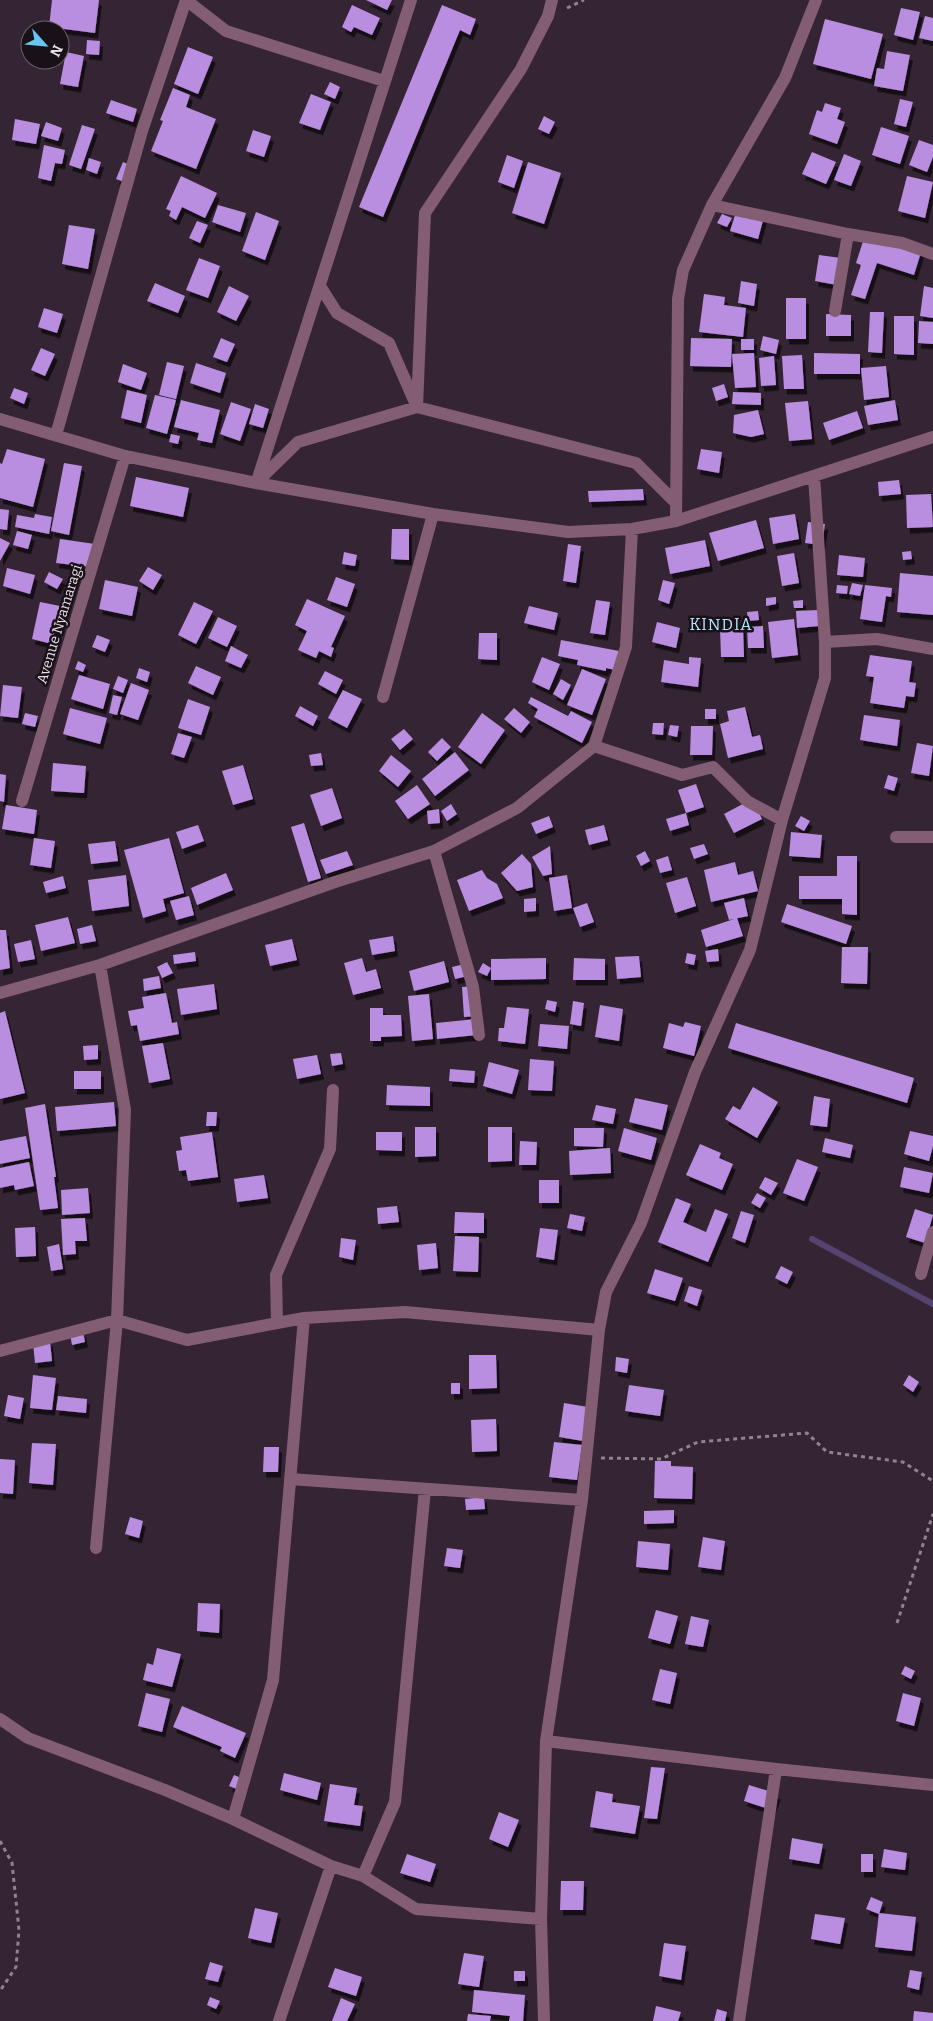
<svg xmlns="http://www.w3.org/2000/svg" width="933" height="2021" font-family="Bitter,serif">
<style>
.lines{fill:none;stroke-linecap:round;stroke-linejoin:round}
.stream{stroke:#54446f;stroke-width:6}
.building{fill:#b98de0;filter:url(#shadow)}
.path{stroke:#90838f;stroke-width:3;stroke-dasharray:4 4;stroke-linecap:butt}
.minor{stroke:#835e72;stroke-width:12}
.labels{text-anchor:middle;stroke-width:5;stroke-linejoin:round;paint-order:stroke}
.street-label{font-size:14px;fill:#eae0ea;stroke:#181118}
.quarter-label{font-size:16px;letter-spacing:1px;fill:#b6e6ff;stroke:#181118}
</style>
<defs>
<filter id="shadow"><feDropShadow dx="3" dy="5.5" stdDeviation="0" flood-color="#0009"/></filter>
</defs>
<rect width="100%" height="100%" fill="#352534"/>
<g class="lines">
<!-- stream -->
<path class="stream" d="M812,1239l121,65"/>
</g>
<!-- building -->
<path class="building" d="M52,0h47l-4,33 -46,-6z
M366,0h26l-5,10z
M352,5l28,13 -8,17 -18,-8 -3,5 -9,-5z
M442,5l34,14 -6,16 -10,-5 -77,187 -24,-10z
M901,8l19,4 -7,28 -19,-5z
M925,16l8,2v23l-14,-3z
M825,19l58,15 -12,45 -58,-15z
M87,40l13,1 -1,14 -13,-1z
M188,47l25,10 -15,37 -24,-10z
M887,51l23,4 -7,36 -29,-5 3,-18 7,1z
M66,52l18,4 -6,31 -18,-3z
M330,82l10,5 -5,12 -11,-5z
M173,88l17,7 -4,12 30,12 -20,50 -45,-18 12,-30 -3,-1z
M311,94l20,8 -11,28 -21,-7z
M900,99l13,3 -7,25 -12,-3z
M111,100l26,9 -4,13 -27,-9z
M825,103l16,5 -4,11 8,3 -8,22 -28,-10 8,-24 5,2z
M544,116l11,6 -6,12 -11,-5z
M15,119l25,5 -4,20 -24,-4z
M46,122l16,6 -4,13 -17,-5z
M82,125l13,4 -14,40 -12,-4z
M881,127l28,9 -9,28 -28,-9z
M253,130l18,6 -7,21 -18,-6z
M919,140l14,5v12l-6,15 -18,-7z
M44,145l21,5 -3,14 -7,-1 -4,18 -13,-3z
M812,152l24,10 -10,22 -24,-10z
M844,154l17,7 -10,25 -17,-6z
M507,155l16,6 -9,27 -16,-6z
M89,158l12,4 -4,12 -11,-4z
M123,162l11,5 -7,16 -11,-4z
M528,162l33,11 -17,51 -32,-11z
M181,176l36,17 -12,25 -23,-11 -6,13 -7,-4 2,-5 -5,-2z
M907,176l26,6 -8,36 -27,-7z
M218,205l28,8 -6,19 -28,-10z
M737,209l27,8 -6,22 -28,-8z
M256,212l23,9 -14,39 -23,-9z
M722,214l10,4 -5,9 -10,-4z
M197,221l11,4 -8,18 -11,-5z
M69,225l26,4 -7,40 -26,-5z
M866,232l56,17 -8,26 -37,-12 -12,36 -14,-4 10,-30 -5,-2z
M819,255l22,3 -4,27 -22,-4z
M199,258l21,8 -12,32 -22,-8z
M741,281l16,3 -3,22 -16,-3z
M155,283l30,13 -7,17 -31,-12z
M229,286l20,10 -13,25 -19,-9z
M924,286l9,2v30l-13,-2z
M704,294l21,3 -1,8 22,3 -3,29 -44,-5z
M786,298h20v41h-20z
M44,308l19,6 -6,19 -19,-6z
M870,312h14l-2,41 -14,-1z
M826,314l25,1v21h-25z
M894,316h20v39l-20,-1z
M919,321l14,1v22l-15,-1z
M763,336l16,4 -3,14 -16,-4z
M221,338l14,6 -8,18 -14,-5z
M691,338l41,1 -1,28 -41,-1z
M741,339h13v11h-13z
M41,348l14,6 -10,22 -14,-6z
M754,353l2,34 -21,1 -3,-34z
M814,353l46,1v20h-46z
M802,355l2,34h-20l-2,-33z
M774,356l2,29 -15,1 -2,-28z
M167,362l17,4 -8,33 -17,-4z
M196,363l30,10 -6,20 -30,-10z
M123,364l24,9 -6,17 -23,-8z
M886,366l3,31 -25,3 -3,-32z
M724,384l4,13 -12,4 -4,-13z
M14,388l14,5 -4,11 -14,-6z
M127,390l20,5 -6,28 -20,-5z
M733,392l28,1v12l-29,-1z
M155,395l21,5 -9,34 -21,-6z
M181,400l39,10 -8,33 -15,-3 2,-7 -25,-6z
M895,400l3,20 -30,5 -4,-19z
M808,401l4,38 -23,2 -4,-38z
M231,402l20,7 -11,32 -20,-7z
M255,404l14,5 -6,19 -14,-4z
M758,410l6,24 -13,3 -18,-4 1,-18z
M857,411l6,17 -34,12 -6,-17z
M171,434l9,2 -2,8 -9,-2z
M7,449l38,10 -12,48 -33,-9v-35l2,1z
M701,449l21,3 -3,21 -22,-4z
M64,463l18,3 -13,69 -18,-4z
M136,477l53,11 -6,29 -53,-11z
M899,480l2,14 -22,2 -1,-14z
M643,489l1,11 -55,2 -1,-11z
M931,494l2,33 -26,1 -1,-33z
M0,509l9,1 -2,20 -7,-1z
M35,514l17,3 -3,17 -34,-7 2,-12 17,3z
M795,514l4,25 -26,5 -4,-26z
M756,520l8,28 -46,13 -9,-28z
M808,522l17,2 -3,21 -17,-2z
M392,529h17v31l-18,-1z
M17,531l15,4 -4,14 -15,-4z
M0,538l10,5 -10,18z
M60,539l35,5 -4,23 -35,-4z
M705,540l5,26 -40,8 -5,-26z
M568,544l13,2 -5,37 -13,-2z
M911,551l1,8 -9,1 -1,-8z
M344,552l13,3 -2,11 -13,-2z
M794,553l5,30 -17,3 -5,-30z
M839,555l26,3 -2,19 -26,-2z
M148,567l14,8 -9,15 -14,-9z
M7,568l28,7 -5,19 -27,-8z
M49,572l14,7 -6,10 -13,-7z
M900,573l33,3v39l-36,-3z
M336,577l19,7 -8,23 -20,-7z
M105,580l33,7 -6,29 -33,-7z
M663,580l12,3 -6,21 -11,-4z
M852,583l11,2 -3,11 -11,-2z
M837,585l11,1 -1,8 -11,-1z
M865,585l27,3 -1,9 -5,-1 -4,26 -22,-3z
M776,597v7l-10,2v-8z
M307,599l38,17 -14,31 3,1 -3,9 -12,-6 -3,7 -18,-8 9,-19 -12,-6z
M596,600l14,2 -5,33 -15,-2z
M803,600v8h-9l-1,-7z
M40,602l20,4 -8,38 -20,-5z
M194,602l19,9 -17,33 -18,-9z
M529,606l29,7 -4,17 -30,-7z
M818,610l1,16 -22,2 -1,-17z
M758,611l1,9 -11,1 -1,-9z
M218,617l19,9 -10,21 -19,-9z
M794,619l4,36 -26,3 -4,-36z
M657,622l23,6 -4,20 -24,-6z
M763,626l1,22h-16l-1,-21z
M743,627l1,30h-23l-1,-29z
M479,633h18v27l-19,-1z
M97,635l13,5 -5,12 -13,-5z
M561,640l58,11 -4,19 -9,-2v3l-29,-6 1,-5 -20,-4z
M231,646l17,9 -7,13 -16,-7z
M870,655l42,6 -3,21 7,1 -2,14 -8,-1 -2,12 -34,-5 4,-26 -8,-1z
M542,657l18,7 -11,26 -17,-8z
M689,657l12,1 -3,29 -37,-5 3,-22 25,4z
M78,661l8,4 -3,7 -8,-3z
M196,666l25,11 -8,18 -25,-12z
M139,668l11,4 -3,10 -11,-4z
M582,669l24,10 -14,36 -25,-10z
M325,671l18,9 -7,14 -18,-10z
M79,675l31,9 -7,25 -32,-10z
M118,676l10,4 -5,13 -10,-4z
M561,679l10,6 -8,15 -10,-6z
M131,683l18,7 -11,30 -18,-6z
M3,685l19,2 -4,31 -18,-2z
M343,690l19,9 -15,29 -19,-10z
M113,695l9,2 -5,18 -8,-2z
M531,697l37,19 3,-5 21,11 -10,21 -48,-26 4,-8 -10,-6z
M188,699l22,8 -9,28 -23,-7z
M300,706l18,10 -5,10 -18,-10z
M745,707l7,30 8,-2 3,14 -35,9 -8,-34 9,-3 -2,-10z
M70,708l37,10 -7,26 -37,-10z
M514,708l16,14 -9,11 -17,-14z
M705,709h11v10h-11z
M25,713l13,3 -3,11 -13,-3z
M482,713l23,17 -24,34 -23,-17z
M864,715l36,5 -3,26 -37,-6z
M653,723h11l-1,12 -11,-1z
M670,725l9,1 -2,11 -9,-2z
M691,726h22l-1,29h-22z
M404,729l9,10 -13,11 -9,-11z
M178,733l14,4 -8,21 -13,-4z
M442,738l9,9 -14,14 -9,-9z
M917,743l16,3 -4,30 -18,-3z
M455,752l14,18 -34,26 -13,-17z
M321,753l2,12 -12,1 -2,-11z
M391,755l20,16 -13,16 -19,-16z
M53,763l33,3 -2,27 -33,-2z
M243,765l10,34 -20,6 -11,-34z
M0,774l6,1 -2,27 -4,-1z
M888,775l10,3 -4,13 -10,-3z
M696,784l8,23 -18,6 -8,-23z
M417,785l13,19 -22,15 -13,-18z
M332,788l10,30 -21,8 -11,-31z
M752,799l10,20 -28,14 -10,-19z
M451,804l6,10 -10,7 -6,-10z
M6,805l31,5 -3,24 -32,-5z
M439,809l1,14 -12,1 -1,-13z
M686,813l3,12 -19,6 -4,-12z
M549,816l4,11 -17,7 -5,-11z
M801,816l9,5 -6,10 -9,-5z
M304,823l17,55 -13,4 -17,-55z
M198,825l6,16 -22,8 -6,-17z
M604,825l4,15 -19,5 -4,-15z
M791,832l31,3 -2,23 -31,-2z
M34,838l21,3 -4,27 -21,-3z
M169,838l15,55 -21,6 3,12 -23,7 -19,-68z
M115,841l3,20 -27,3 -3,-20z
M704,844l4,10 -14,5 -4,-11z
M550,846l2,28 -9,2 -11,-19z
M347,851l6,14 -27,9 -6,-14z
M645,851l5,10 -9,5 -5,-10z
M522,854l9,10 2,23 -16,4 -16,-18z
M668,856l4,14 -12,3 -4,-13z
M837,856h20v59l-15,-1v-15h-43v-23h38z
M735,862l3,13 15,-4 5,20 -47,11 -7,-32z
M482,870l5,8 10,6 6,14 -34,13 -12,-31z
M226,873l7,17 -36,15 -6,-17z
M126,875l3,31 -37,5 -4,-31z
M567,875l5,33 -18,3 -5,-33z
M63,876l3,12 -20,5 -3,-11z
M687,877l9,29 -21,7 -9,-30z
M189,896l5,19 -18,5 -6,-19z
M536,898v13l-12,1v-13z
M744,898l4,18 -19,4 -5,-17z
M587,903l7,19 -14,5 -7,-19z
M787,904l65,22 -6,18 -65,-22z
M68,917l7,26 -34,8 -6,-26z
M737,918l6,18 -37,11 -5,-17z
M92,925l4,16 -16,3 -3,-15z
M0,930h6l4,38 -10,2z
M393,936l2,15 -23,4 -3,-15z
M292,939l5,21 -27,6 -5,-21z
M31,940l4,19 -17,3 -4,-18z
M842,947h26l-1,37 -26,-1z
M718,949l1,12 -12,1 -2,-11z
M195,952l1,9 -22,3 -1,-9z
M687,953l9,2 -2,10 -9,-2z
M639,956l2,21 -24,2 -2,-22z
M362,958l4,14 10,-3 5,19 -28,7 -9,-32z
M546,958v21l-55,1v-12l-4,8 -9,-4 5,-9 8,5v-9z
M574,958l31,1v21h-32z
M444,961l5,21 -35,9 -5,-20z
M167,962l6,11 -11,5 -5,-11z
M469,963l3,12 -17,4 -3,-12z
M159,976l2,12 -17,3 -1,-12z
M214,984l3,25 -36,6 -4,-26z
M476,986l2,30 -14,1 -2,-30z
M166,993l6,30 5,-1 2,12 -39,7 -3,-16 -6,1 -3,-15 16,-3 -2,-11z
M429,994l4,45 -21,2 -4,-45z
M547,1000l10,2 -2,10 -10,-3z
M573,1001l11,2 -3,23 -11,-2z
M600,1005l23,4 -4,32 -24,-4z
M507,1007l22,2 -4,35 -27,-3 1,-13h5z
M370,1008h13v7h18l1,21 -21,1v4h-11z
M5,1011l20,82 -25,6v-86z
M476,1019l1,16 -40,4 -1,-16z
M685,1022l16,4 -7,30 -31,-8 6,-25 14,4z
M736,1023l178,55 -7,25 -179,-55z
M540,1024l29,2 -2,23 -29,-3z
M163,1043l7,36 -21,4 -7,-37z
M98,1045v14l-14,1 -1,-14z
M341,1053l2,11 -11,2 -2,-12z
M317,1055l4,19 -24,5 -4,-20z
M530,1059l24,2 -2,30 -24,-1z
M489,1062l30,8 -7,24 -29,-8z
M450,1069l25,2 -1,12 -25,-2z
M74,1071h27v18h-27z
M387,1085l43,2v19l-44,-1z
M753,1087l25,15 -21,36 -32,-19 8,-13 7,4z
M814,1096l16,3 -3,28 -17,-2z
M635,1098l33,7 -6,25 -33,-8z
M114,1102l2,24 -59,5 -2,-24z
M45,1104l11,73h-2l4,31 -18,2 -15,-102z
M596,1105l20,4 -3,15 -21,-4z
M207,1112h10l-1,14h-10z
M415,1127h21v29l-21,1z
M488,1127h24v34l-24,1z
M574,1128h30l-1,19 -29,-1z
M624,1128l33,10 -6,22 -33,-9z
M910,1131l23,5v10l-4,15 -25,-7z
M212,1132l6,45 -30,4 -2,-11 -7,1 -3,-20 6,-1 -2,-13z
M376,1132h26v19l-26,-1z
M26,1136l4,22 -30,6v-23z
M825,1138l28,7 -3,13 -28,-6z
M520,1141l17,1 -1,23h-17z
M700,1144l21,9 -2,5 14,6 -11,26 -36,-15z
M610,1148l1,25 -41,2 -1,-24z
M797,1159l21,8 -14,34 -21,-8z
M29,1162l5,24 -19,4 -1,-5 -14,3v-20z
M904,1167l29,6 -4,20 -29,-6z
M264,1175l4,23 -31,4 -3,-23z
M765,1177l13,6 -7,12 -12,-7z
M539,1180h20v23h-20z
M88,1188l2,25 -28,2 -1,-25z
M757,1193l9,5 -6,10 -9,-5z
M676,1198l15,6 -8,18 23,10 9,-23 13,5 -20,48 -50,-20z
M397,1206l2,16 -21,2 -1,-16z
M915,1209l18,6 -8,28 -19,-6z
M741,1211l13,4 -9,28 -13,-5z
M455,1212l29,1v20h-30z
M570,1214l15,3 -3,14 -15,-3z
M85,1218l2,23h-12l1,13 -13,1 -2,-36z
M35,1227l1,29 -20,1 -1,-29z
M540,1228l18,2 -4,30 -18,-3z
M455,1236l24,1 -1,35 -25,-1z
M341,1238l15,2 -3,20 -14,-3z
M436,1243l2,25 -19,2 -2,-25z
M59,1244l4,25 -12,2 -4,-24z
M781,1266l12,6 -6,12 -12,-6z
M655,1269l28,9 -8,23 -28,-8z
M689,1286l13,4 -5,16 -13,-5z
M83,1332l2,10 -13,3 -2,-11z
M50,1341l2,20 -17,2 -2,-20z
M469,1355h27l1,33 -28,1z
M616,1357l13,2 -2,14 -12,-2z
M33,1375l23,3 -4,32 -22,-2z
M909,1375l10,7 -6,10 -10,-7z
M451,1383h9v11h-9z
M629,1385l35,5 -4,26 -35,-5z
M8,1395l16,3 -4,21 -16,-3z
M58,1396l29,3 -1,14 -30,-3z
M564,1403l24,4 -5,34 -24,-4z
M496,1419l1,32 -25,1 -1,-32z
M554,1442l28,3 -5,35 -28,-3z
M32,1443l24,1 -3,41 -24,-2z
M264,1447h15l-1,25h-15z
M0,1459l15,1 -2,34 -13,-1z
M655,1461h16v5l22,1 -1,32 -38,-1z
M484,1497l1,12 -19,1 -1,-11z
M674,1510v13l-30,1v-13z
M130,1517l13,4 -4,17 -14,-4z
M703,1537l22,4 -4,29 -23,-3z
M638,1541l32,3 -2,26 -32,-3z
M447,1548l16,2 -3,18 -16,-2z
M198,1603l22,1 -1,29 -22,-2z
M656,1610l22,6 -8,28 -22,-6z
M691,1616l18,4 -6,27 -18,-3z
M157,1648l24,6 -9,33 -29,-7 4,-17 6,2z
M905,1666l10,5 -4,8 -10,-5z
M660,1669l17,4 -7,31 -18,-4z
M146,1693l24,6 -8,33 -24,-6z
M903,1693l18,5 -7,28 -18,-5z
M182,1706l64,27 -11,25 -15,-7 2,-4 -49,-20z
M651,1767l14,1 -8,51 -13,-1z
M284,1773l37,10 -4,17 -37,-10z
M234,1775l12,5 -4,11 -13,-5z
M330,1784l27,4 -3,17 9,1 -3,20 -36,-5z
M749,1785l29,9 -6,16 -28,-9z
M596,1791l17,3 -1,8 28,4 -5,28 -45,-7z
M499,1812l20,8 -11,27 -19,-8z
M792,1838l31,6 -4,20 -30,-5z
M884,1849l23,4 -2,17 -24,-3z
M407,1854l29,10 -6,18 -30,-9z
M861,1854h12v18h-12z
M561,1881h23l-1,29h-23z
M871,1897l12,5 -4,12 -13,-5z
M255,1908l23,5 -7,30 -23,-5z
M879,1913l37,4 -4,34 -37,-4z
M815,1914l30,4 -5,26 -29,-5z
M664,1943l22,3 -5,34 -22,-4z
M464,1953l20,3 -5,31 -21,-3z
M210,1962l13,4 -5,16 -13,-3z
M335,1968l27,9 -6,19 -28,-9z
M910,1970l12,2 -3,18 -12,-3z
M514,1971h11v10h-11z
M474,1990l51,5 -2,26h-14l1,-5 -38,-4z
M210,1997l10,4 -4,8 -9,-4z
M341,1998l14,6 -8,17h-15z
M656,2006l25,6 -3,9h-25z
M717,2009l10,3 -2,9h-11z
M914,2011l19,2v8h-20z
M468,2014l23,2 -1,5h-23z"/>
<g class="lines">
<!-- path -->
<path class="path" d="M567,8l17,-8
M601,1458l60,1 37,-17 109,-9 20,19 76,10 30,19
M897,1623l36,-109
M0,1841l12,22 7,67 -3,37 -16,24"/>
<!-- minor -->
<path class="minor" d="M186,0l40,31 158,50
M712,205l136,29 54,9 31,11
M320,286l17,27 52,30 28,64 219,56 39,39
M835,311l13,-77
M0,419l125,37 131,27 177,31 135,18 64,-3 44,-8 257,-84
M56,435l86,-304 44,-131
M257,481l154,-481
M256,483l42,-41 119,-35 8,-194 96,-144 27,-53 4,-16
M676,521l2,-222 5,-29 29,-65 73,-127 31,-78
M825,642l52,-3 56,10
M383,697l50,-183
M594,746l88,29 31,-8 34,34 35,19
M22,801l103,-345
M896,837h37
M434,851l39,136 6,48
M0,993l100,-28 235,-83 99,-31 83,-43 77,-62 32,-99 6,-118
M921,1274l12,-42
M277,1323l-1,-48 54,-126 3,-59
M0,1351l117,-31 70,20 117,-22 101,-6 194,18
M290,1479l292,21
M96,1548l21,-228 8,-210 -25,-145
M0,1719l28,19 137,52 68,29 98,47 32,10 53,33 125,10
M546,1741l230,28 157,16
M233,1819l40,-139 31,-362
M363,1876l32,-74 30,-313
M279,2021l52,-155
M544,2021l-3,-102 5,-178 36,-241 17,-170 7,-38 35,-69 54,-151 55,-122 32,-130 43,-142v-36l-11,-166
M739,2021l37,-252"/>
</g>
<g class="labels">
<!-- street labels -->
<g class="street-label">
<text transform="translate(59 624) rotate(-73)" y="5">Avenue Nyamaragi</text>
</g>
<!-- quarter labels -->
<g class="quarter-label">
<text x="721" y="630">KINDIA</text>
</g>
</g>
<!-- north arrow -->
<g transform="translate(45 45) rotate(117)"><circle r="24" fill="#181118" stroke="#6c646c"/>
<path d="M0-4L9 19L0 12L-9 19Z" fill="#68c4f0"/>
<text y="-8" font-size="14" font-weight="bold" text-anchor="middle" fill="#eae0ea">N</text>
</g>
</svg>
